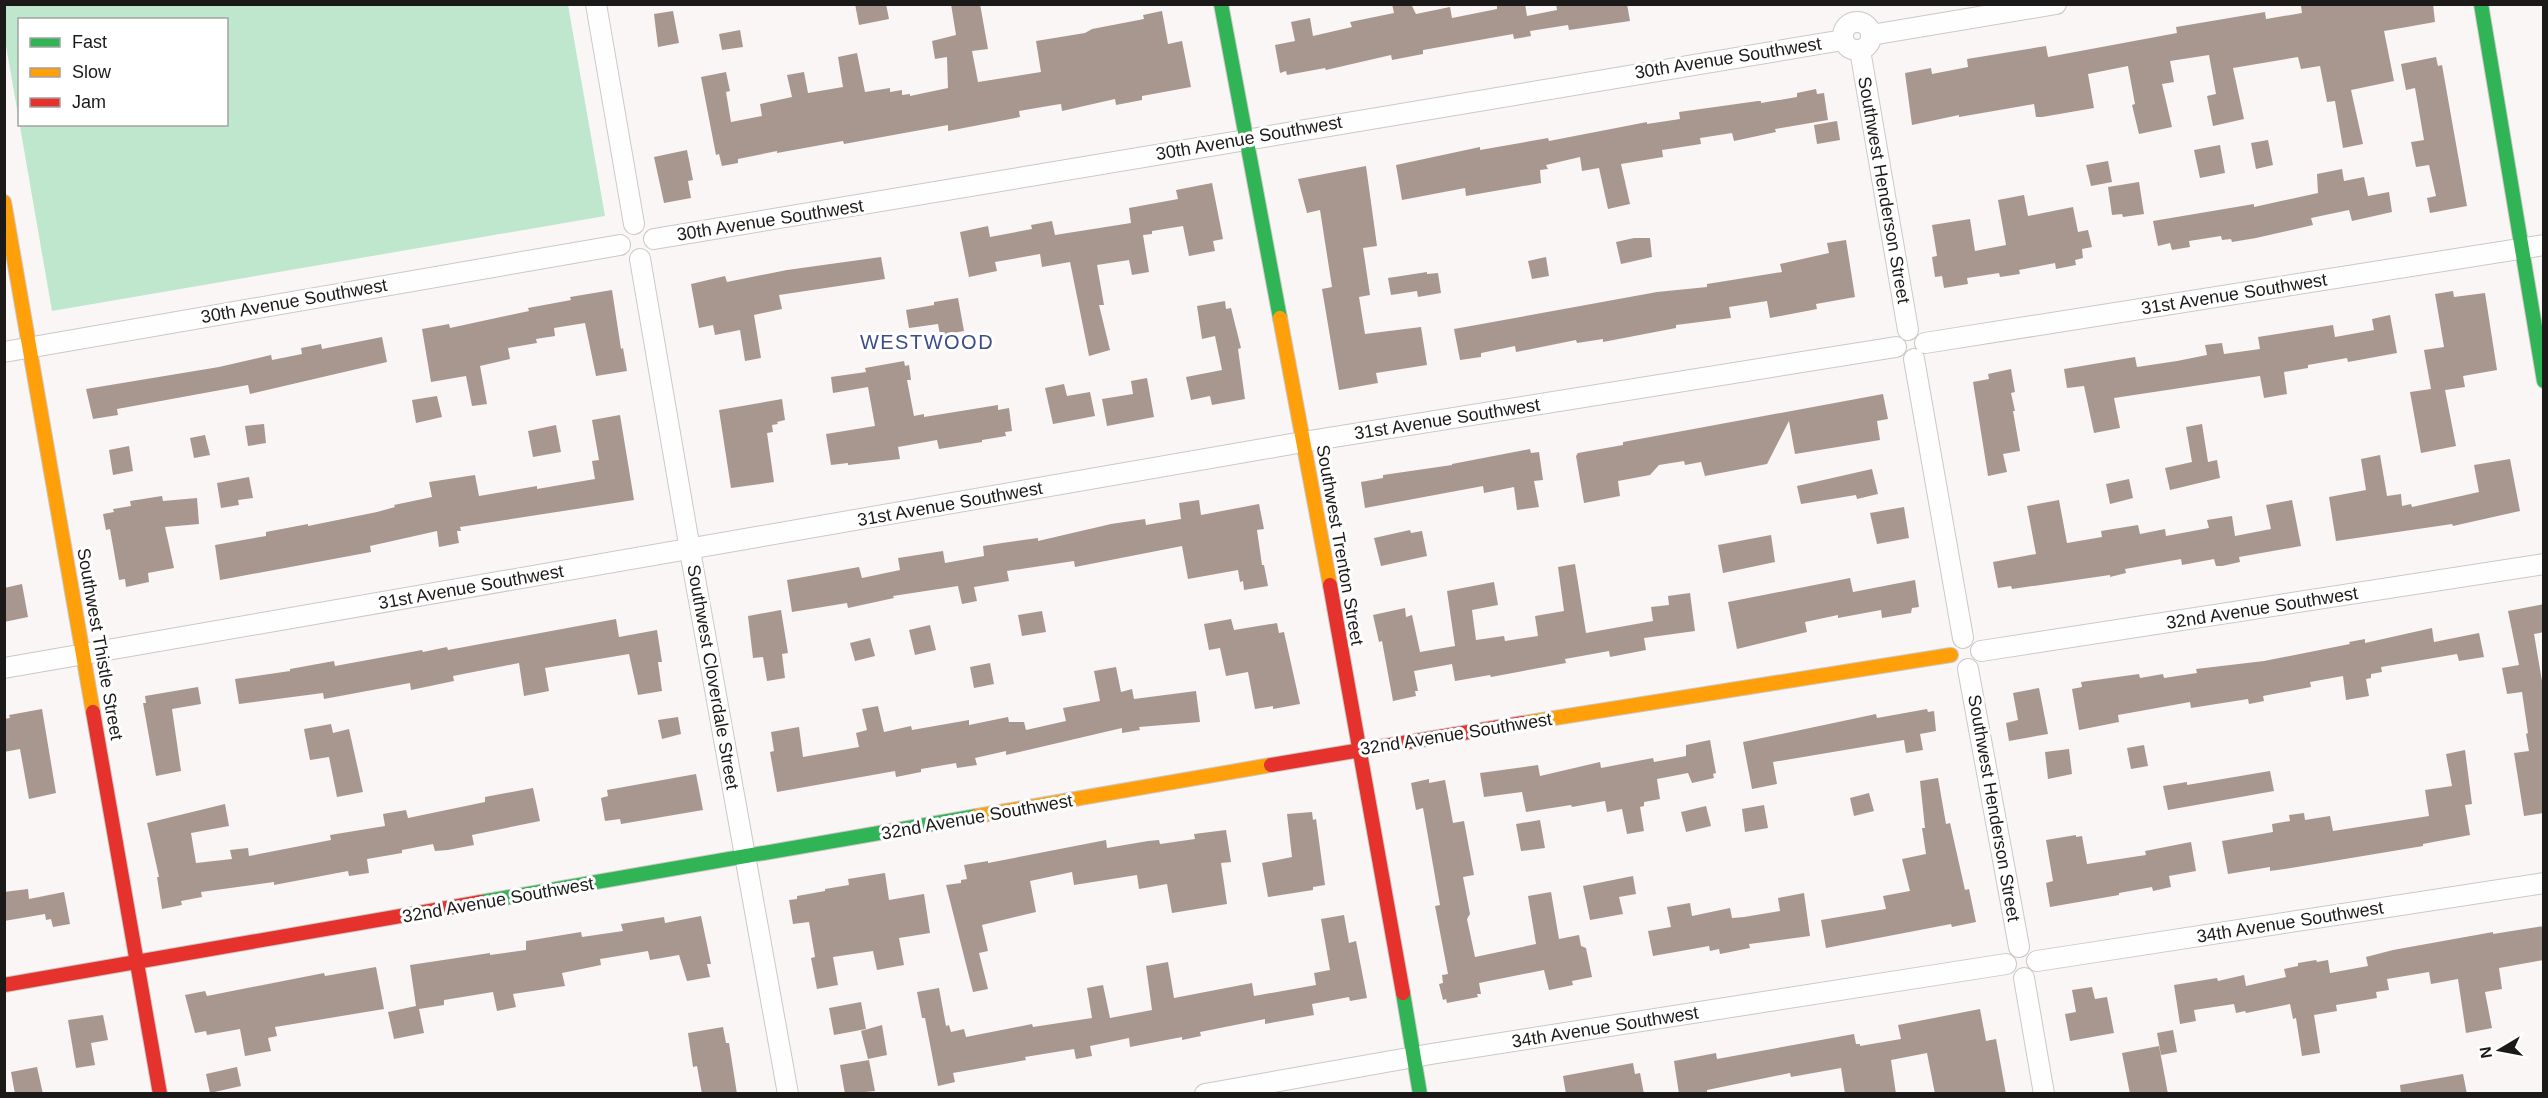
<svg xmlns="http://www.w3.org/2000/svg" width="2548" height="1098" font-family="Arial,sans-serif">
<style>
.green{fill:#bee7ce;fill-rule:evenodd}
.building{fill:#a8978e}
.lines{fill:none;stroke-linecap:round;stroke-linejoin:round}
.street-casing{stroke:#cbc8c7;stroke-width:22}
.fast-casing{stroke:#cbc8c7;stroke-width:16}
.slow-casing{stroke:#cbc8c7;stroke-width:16}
.jam-casing{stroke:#cbc8c7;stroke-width:16}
.street{stroke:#fefefe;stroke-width:20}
.fast{stroke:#30b455;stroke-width:14}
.slow{stroke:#ff9f0a;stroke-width:14}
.jam{stroke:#e5322d;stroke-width:14}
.labels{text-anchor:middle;stroke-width:6;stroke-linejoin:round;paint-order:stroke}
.street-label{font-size:18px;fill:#1c1a19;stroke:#fff}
.neighbourhood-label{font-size:20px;letter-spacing:1.5px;fill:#3c4c87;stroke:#fff}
</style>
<rect width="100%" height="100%" fill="#faf6f5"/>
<!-- green -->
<path class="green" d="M4,5h564l37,211 -553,95 -47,-271zM20,20h206v104h-206z"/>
<!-- building -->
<path class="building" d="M855,4h31l3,15 -30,6z
M951,4h29l8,45 -16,2 6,31 63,-10 -5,-31 49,-8 7,-4 52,-10 -1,-4 19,-4 6,33 14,-3 9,46 -49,9v4l-26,5 -1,-6 -53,12 -1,-7 -7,1 -35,6 1,6 -72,14v-6l-104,19 -1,-3 -66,12v-2l-39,8v4l-16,3 -3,-12 -3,1 -15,-78 25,-5 4,19 -4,1 5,30 31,-6 -2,-12 32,-7 -5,-22 17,-3 4,21 35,-6 -5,-30 19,-4 8,39 25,-4v4l12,-2v5l8,-1v2l38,-8 -1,-31 -12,2 -3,-18 24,-6z
M1392,4h19l5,10 34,-7 2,11 45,-9v-5h28l2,12 30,-6 -1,-6h71l3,17 -61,9 -1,-5 -38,6 1,5 -17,3 -1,-5 -90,16v4l-31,6 -1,-5 -65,15 -1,-2 -38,7 -1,-4 -6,2 -5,-28 20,-4 -4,-19 19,-4 3,18 39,-9 -2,-5 44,-9z
M2312,4h121l2,18 -51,9 10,50 -43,9 12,54 -20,4 -8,-47 -8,1 -7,-36 -19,3 -3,-12 -65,11 11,51 -31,7 -6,-30 9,-2 -7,-39 -39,6 4,21 -12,2 10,43 -33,7 -7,-29 3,-1 -7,-38 -40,8 6,34 -52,9h-6l-2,-13 -75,13v-2l-47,10 -7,-52 26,-5 1,6 36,-7 -1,-8 79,-13 2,11 129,-24 -1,-6 89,-15 1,7 36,-6 -1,-7z
M673,11l6,32 -21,4 -4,-33z
M740,30l3,17 -21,3 -3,-16z
M2436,57l2,9 4,-1 25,141 -37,7 -3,-15 9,-2 -7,-31 -13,2 -5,-25 13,-2 -9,-52 -9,2 -5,-26z
M1816,89l1,5 7,-1 4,27 -53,9 1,3 -42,9 -2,-8 -32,5 1,6 -39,6 1,7 -42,7 9,40 -22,5 -9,-41 -17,3 -2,-14 -34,8 2,4 -8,1 1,13 -75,13 -1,-8 -63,12 -6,-35 84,-18v3l68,-12 1,3 98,-19v2l33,-5 -1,-7 79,-11h3v2l36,-6v-4z
M1837,121l3,19 -23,4 -3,-19z
M2268,140l5,25 -17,4 -5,-26z
M2220,145l5,28 -25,5 -6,-28z
M687,150l6,30 -5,1 3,17 -27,5 -10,-46z
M2108,161l4,21 -21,4 -5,-21z
M1366,166l11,80 -14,2 7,47 -11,2 6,37 56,-7 6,38 -51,8 2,10 -39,7 -17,-101 10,-2 -12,-77 -13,3 -9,-34z
M2342,169l2,12 20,-4 4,19 21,-4 3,20 -40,9 -3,-11 -38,8 2,7 -57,13 -24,4 -1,-3 -9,1 -1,-4 -32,5 1,6 -18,3 -2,-7 -12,3 -5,-25 101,-17v3l64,-14 -1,-19z
M2139,182l5,32 -21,3 -1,-3 -10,1 -4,-28z
M1212,183l11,56 -10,2 2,10 -26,5 -6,-30 -31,5v3l-9,1 6,37 -17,3 -3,-15 -32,5 7,40h-5l11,45 -21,6 -19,-94 -28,5 -2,-13 -45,8 2,9 -28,6 -9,-45 28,-6 2,11 42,-8 -1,-4 21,-4 3,14 76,-12 -2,-15 49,-9 -2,-9z
M2024,195l4,21 45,-9 5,25 10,-2 4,17 -10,2 1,9 -8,2 1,5 -20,4 -1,-6 -36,7 1,4 -20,3 -1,-4 -32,5 1,6 -24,4 -2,-12 -7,1 -3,-20 5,-1 -5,-31 38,-6 5,32 31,-6 -8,-45z
M1634,238h16l2,19 -31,7 -5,-22z
M1846,240l9,57 -39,7 1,5 -47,9 -3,-17 -38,6 2,11 -55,7v3l-73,14v-3l-26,4 -1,-3 -60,12 -1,-6 -34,7v4l-21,3 -6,-31 203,-37 50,-5v-3l75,-12 -2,-8 49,-11 -2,-10z
M881,257l4,22 -106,16 3,14 -28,6 7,43 -16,3 -5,-31 -25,5 -2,-10 -14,3 -8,-44 34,-8 2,6 60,-12z
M1546,257l3,19 -17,3 -4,-18z
M1427,272v2l11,-1 3,20 -23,4 -1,-6 -26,4 -3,-17z
M612,290l9,59 2,-1 4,23 -31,5 -11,-53 -31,5 1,8 -19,3 1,4 -29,5 2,11 -30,7 7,38 -15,2 -6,-30 -35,6 -9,-53 27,-5 1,4 79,-17 -1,-3 43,-8 -1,-3z
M2453,291l1,6 31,-4 12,77 -34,6 2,11 -20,3 11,56 -35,7 -11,-61 21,-3 -7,-39 20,-3 -9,-53z
M958,298l6,33 -24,4 -2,-11 -29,4 -3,-18 28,-5v-3z
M1225,301l1,8 5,-1 10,40 -3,1 7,50 -33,6 -2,-9 -19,4 -5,-23 36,-7 -7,-34 -13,3 -5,-33z
M2390,315l7,38 -49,9 -1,-4 -39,7v3l-24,4 3,22 -23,4 -4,-22 -146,22 6,30 -26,5 -10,-47 -17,2 -3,-19 71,-12 2,10 40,-6 30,-6 -2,-10 17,-2 2,11 36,-5 -2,-12 75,-12 2,12 39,-7 -2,-11z
M382,337l5,25 -137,32 -2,-9 -131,24 1,6 -25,4 -7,-30 133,-22 52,-12 1,5 30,-6 -1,-6 20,-4 1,5z
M904,361l1,5 4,-1 2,15h-4l7,36 10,-2v3l74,-12v5l11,-2 3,23 -7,1 1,4 -24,4v2l-43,7 -2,-9 -39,7 2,12 -52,6v-2l-17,2 -5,-31 49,-8 -7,-39 -35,6 -2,-16 35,-5 -1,-4z
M2011,369l4,23 -4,1 4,18h-2l7,40 -17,3 4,18 -19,4 -15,-94 16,-3 -1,-5z
M1147,378l7,39 -47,9 -5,-27 31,-5 -2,-13z
M1064,384l3,12 23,-4 5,24 -42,8 -8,-36z
M1883,394l5,25 -11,2 3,19 -85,14 -6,-33 -22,43 -62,12 -4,-14 -16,3 -1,-4 -25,4 -9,10 -32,6 2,15 -36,7 -8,-47 2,-3 45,-8v-3z
M437,396l5,21 -26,6 -4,-23z
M782,399l3,21 -8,2 1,2 -6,1 1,7 -6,1 7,49 -43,6 -12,-78z
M620,415l14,85 -174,27 1,4h-4l2,12 -20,4 -2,-16 -67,15 1,6 -151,28 -5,-35 51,-9v-4l42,-8v2l69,-14 18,-5 -1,-2 38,-8 -3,-15 46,-7 4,21 58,-10v3l58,-10 -3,-18 7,-1 -7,-40z
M264,424l2,19 -18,3 -3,-20z
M2202,424l6,38 9,-2 3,18 -50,12 -5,-22 27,-6 -6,-35z
M556,425l5,27 -28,5 -5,-26z
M205,435l5,20 -16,3 -4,-20z
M129,446l4,25 -20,4 -4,-25z
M1530,449l1,4 8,-1 4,28 -9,1 5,26 -22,3 -3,-23 -30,6 -1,-7 -118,22 -4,-26 22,-4v-3l69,-10v-1z
M2380,455l7,41 14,-2 1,12 9,-2 1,3 67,-15 -5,-27 36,-6 10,52 -67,15 -1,-2 -116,17 -7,-44 37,-7 -5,-31z
M1872,469l6,25 -21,5 -1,-4 -55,9 -4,-18z
M249,477l4,21 -15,2 1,5 -18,3 -4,-25z
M2129,479l4,19 -23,6 -4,-20z
M162,496l1,5 34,-3 2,26 -34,3 9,41 -26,5 1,9 -23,5 -1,-8 -6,1 -9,-51 -4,1 -3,-16 11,-2 -1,-3 18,-3 -1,-5z
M1199,500l2,15 58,-11 5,25 -7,1 5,35h2l4,21 -24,4 -1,-9 -3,1 -2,-12 -50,9 -6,-33 -107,21 -1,-6 -67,10 2,10 -35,6 3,14 -15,3 -4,-18 -65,10 1,2 -46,10 -1,-5 -55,9 -5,-32 72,-13 3,11 38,-8 -2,-12 45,-7 2,12 39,-7 -1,-10 19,-3 36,-5v3l73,-17 34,-5 1,6 35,-6 -2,-16z
M2059,500l8,43 35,-6 -1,-6 37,-6 2,9 25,-5 1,7 43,-8 -2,-8 25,-4 3,20 36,-7 -5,-24 26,-5 9,46 -62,11 1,5 -18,4h-6l-2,-7 -32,6 -1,-6 -56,10 1,4 -16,4v-2l-98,14 -1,-3 -13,2 -5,-26 43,-8 -9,-48z
M1904,507l5,31 -32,6 -7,-31z
M1410,530l1,3 11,-2 5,25 -46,10 -7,-28z
M1771,535l4,27 -52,11 -5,-28z
M1575,564l11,69 67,-12 -2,-14 18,-2 -1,-9 22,-3 5,38 -51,7 2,12 -36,7 -1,-6 -44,8 1,4 -75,14 -1,-2 -35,6 -3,-17 -38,7 4,20h-3l1,5 -23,5 -11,-60 -3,1 -6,-27 32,-7 1,9 6,-2 8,37 35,-6 -8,-55 47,-9 4,23 -26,5 4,30 28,-4 1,5 33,-5 -3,-20 29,-5 -6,-44z
M1850,578l3,14 62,-12 4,27 -7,1 -1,5 -29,5 -1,-8 -43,8v-3l-33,7 2,10 -70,17 -9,-47z
M22,584l6,33 -24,5v-34z
M2544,604v28l-10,2 10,59v120l-20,3 -10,-63 15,-2 -3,-17 2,-1 -6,-41 -15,2 -5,-26 17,-3 -11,-54z
M781,610l7,43 -6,1 3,24 -18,3 -4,-24 -10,1 -5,-42z
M1042,611l4,21 -24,4 -4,-21z
M616,619l3,18 38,-7 5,32h-4l4,29 -24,4 -9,-41 -84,14 4,23 -25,5 -5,-33 -66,13 1,5 -43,9 -1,-7 -86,16 -1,-6 -84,11 -4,-25 55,-8v-2l44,-8 1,5 87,-16 1,2 24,-5 1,3z
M1231,619l3,11 43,-7 2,10 5,-1 16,72 -27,5v-3l-18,3 -7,-37 -22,4 -6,-28 -11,2 -5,-26z
M930,625l6,25 -21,5 -6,-25z
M2432,628l2,14 45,-9 5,24 -25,4 -2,-7 -76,13 1,5 -11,2v4l-5,1 3,17 -23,4 -3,-24 -33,6 1,5 -48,9 1,5 -15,3 -1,-5 -57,9 -1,-6 -72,13 1,7 -40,8 -7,-41 10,-2 -1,-5 58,-8 1,4 23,-4 1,4 33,-5 -1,-4 68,-8 86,-17 -1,-2 16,-3v4z
M870,638l5,18 -20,5 -5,-18z
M990,663l4,21 -20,4 -4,-21z
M1116,667l5,25 11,-3 2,10 62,-8 4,31 -61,5 1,3 -18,3v-5l-116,27v-4l-31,7 2,7 -20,3 -1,-5 -35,6v3l-25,5 -1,-6 -118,21 -7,-40 4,-1 -3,-19 28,-5 4,30 56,-10 -3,-14 11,-3 -5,-21 16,-3 6,26 27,-6 1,4 57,-10v5l39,-8 1,5h15l2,8 40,-9 -3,-13 37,-7 -6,-30z
M198,687l3,17 -29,5 9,62 -25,5 -13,-73h3l-1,-7z
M2039,688l9,46 -39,7 -3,-18 12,-3 -5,-27z
M42,709l14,84 -27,6 -9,-50 -16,3v-33l6,-1 -1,-3z
M1927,709l1,3 6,-1 2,20 -16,3 3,16 -17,3 -2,-13 -131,22 4,22 -25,5 -9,-47 133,-28 1,4z
M678,717l3,17 -19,5 -4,-19z
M331,724l2,9 16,-4 14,63 -26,5 -8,-40 -19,3 -6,-31z
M1710,740l6,33 -3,1 1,4 -22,5 -4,-10 -31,6 3,20 -16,3v4l-4,1 4,24 -17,3 -5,-25 -15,3 -2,-11 -33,6 -1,-2 -45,7 -4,-20 -38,5 -4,-24 58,-8 2,11 60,-14 1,6 52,-10 1,4 32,-6v-11z
M2144,745l4,21 -17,3 -4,-21z
M2069,749l3,25 -24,5 -3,-27z
M2465,750l7,54 -7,1 5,30 -47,9v2l-132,22 -21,3v-4l-42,7 -6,-33 51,-9 -1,-8 18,-3 -1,-6 15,-2 1,7 25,-4 3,15 96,-15 -4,-26 27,-4 -6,-32z
M2270,771l4,20 -106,19 -5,-24 24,-4v3z
M696,774l7,36 -82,14 -1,-5 -15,2 -4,-23 7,-2 -1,-6z
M1938,778l8,46 4,-1 15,67 4,-1 7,33 -24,5 -1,-3 -125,24 -5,-28 65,-11 -3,-13 27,-5 -8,-32 24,-5 -4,-26h3l-5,-47z
M1429,779v4l16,-3 8,43 11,-2 10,54 -11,2 7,37 -3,5 8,38 61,-13 -8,-48 23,-4 8,47 20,-4 2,11 5,2 6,29 -20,4 1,4 -24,5 -5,-20 -65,13 2,11h-4l1,3 -31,6 -1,-4 -3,1 -4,-16 4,-1 -1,-8 6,-1 -13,-68 5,-1 -17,-97 -7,2 -5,-27z
M533,788l7,33 -68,14 2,10 -26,5 -13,1 -2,-7 -31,6v3l-35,6 2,14 -20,3 -1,-5 -74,14v-3l-73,10 1,5 -21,4 1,4 -20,4 -5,-32h2l-12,-54 78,-19 4,22 -38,7 5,30 36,-4 -2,-9 18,-2 1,8 82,-16 -1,-5 55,-9 -2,-12 23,-4 2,8 77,-16v-5z
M1869,793l5,18 -20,5 -4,-18z
M1764,805l4,23 -23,4 -3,-23z
M1706,806l5,20 -25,6 -5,-20z
M1312,812l1,8 3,-1 9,66 -12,2v3l-45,7 -6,-34 30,-6 -5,-43z
M1540,820l5,28 -24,3 -5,-27z
M1226,830l5,32 -10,1 6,41 -55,9 -5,-29 -28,5 -2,-14 -63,10 -2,-13 -42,9 6,31 -54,13 6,26 -9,2 9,36 -15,3 -27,-107 15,-2v-3l6,-1 -3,-14 24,-4v2l118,-23 1,8 41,-7 11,-1 1,4 35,-5 -1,-5z
M2076,835v2l6,-1 5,28 59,-9 -1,-4 46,-9 5,29 -27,5 2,11 -18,4 -1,-4 -33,6v2l-69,12 -4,-24 7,-2 -7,-41z
M885,873l4,27 35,-6 6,39 -31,5 5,27 -27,5 -4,-19 -40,6 5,28 -21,4 -6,-31 4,-1 -6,-35 -16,2 -4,-24 8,-1v-3l28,-5v-2l24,-4 -1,-6z
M1633,876l3,18 -17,3 4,17 -33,6 -7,-34z
M28,889l1,10 35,-7 6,32 -17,3 -2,-8 -5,1 -1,-6 -41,7v-29z
M1804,893l6,43 -61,8 1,4 -30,6 -1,-5 -9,2 -1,-5 -56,10 -5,-25 23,-4 -4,-20 23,-4 2,13 38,-8 2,10 12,-1 36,-6 -2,-13z
M1344,915l5,28 7,-2 11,57 -17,3 -1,-4 -37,7 2,11 -49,9v-5l-65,13 1,4 -19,4v-3l-52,10 -1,-9 -39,8 2,10 -16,3 -2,-10 -49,8 1,3 -73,13 2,9 -17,4 -13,-68h-3l-5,-26 22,-4 7,38 3,-1 2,7 13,-3 2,8 66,-13 1,3 59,-9 -5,-30 16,-3 7,33 42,-8 -6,-44 22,-4 6,36 78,-15 2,13 62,-11 -2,-12 16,-3 -9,-51z
M701,916l10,48h-4l3,13 -23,4 -8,-26 -29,5 -2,-9 -48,8 1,6 -39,8 3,13 -52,8 3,13 -19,4 -4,-19 -49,8v5l-25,4 5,24 -30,6 -6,-27 28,-6 -6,-41 80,-12v2l36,-5v-9l55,-9 1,5 41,-6 -2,-7 43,-7 1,6z
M2544,926v34l-45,8 3,21 -17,3 7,36 -26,5 -8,-54 -27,5 -2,-12 -42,7 2,11 -13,2 1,6 -41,7 1,6 -23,4 6,38 -18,3 -6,-38 -3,1 -3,-15 -44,9 -1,-2 -9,2 -2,-9 -40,6 2,11 -16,3 -6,-39 43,-7 1,3 26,-6 2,11 40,-9 -2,-8 14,-3v-3l18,-3 1,2 11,-2 2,13 38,-7 -2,-9 27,-7 100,-18v2z
M376,967l8,42 -109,18 2,9 -9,2 3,13 -26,5 -5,-27 -33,6 -1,-4 -11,2 -10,-38 20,-4 2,5 117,-23 1,3z
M2092,987l3,12 12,-2 7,36 -44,8 -5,-27 11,-2 -4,-22z
M861,1002l5,27 -32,6 -5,-27z
M1980,1009l6,32 10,-2 10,55h-71l-8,-41 -36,7 5,34h-51l-4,-26 -50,9 -1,-4 -83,17v4h-28l-5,-33 42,-8 1,6 137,-25 2,10h4v2l41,-7 -3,-14z
M103,1015l5,25 -17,3 4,22 -19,3 -8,-48z
M882,1025l5,30 -19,4 -7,-28z
M723,1027l3,16h3l8,51h-35l-5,-28 -4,1 -5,-34z
M2173,1030l4,22 -16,3 -4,-22z
M2159,1046l9,48h-38l-8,-41z
M869,1060l6,31 -30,3 -5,-29z
M1633,1063l2,11 5,-1 4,21h-78l-3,-18z
M37,1067l6,27h-28l-4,-22z
M237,1067l4,19 -31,7 -4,-19z
M2463,1074l4,20h-66l-1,-9z"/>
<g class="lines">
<defs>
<path id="street" d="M596,4l38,220
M1843 36a14 14 0 1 1 28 0a14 14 0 1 1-28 0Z
M1871,35l185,-31
M1860,50l48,280
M654,239l1189,-199
M640,259l54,314 94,521
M1925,343l619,-98
M4,352l616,-107
M1914,359l49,279
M1981,651l563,-87
M4,668l1299,-226 593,-95
M1968,669l51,278
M2037,961l507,-78
M2024,978l20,116
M1205,1094l226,-40 575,-90"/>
<path id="fast" d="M1221,4l59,314
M2481,4l63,377
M481,902l496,-86
M1403,993l17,101"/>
<path id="slow" d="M4,202l89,510
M1280,318l50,267
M1523,723l428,-68
M977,816l294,-51"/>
<path id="jam" d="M1330,585l73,408
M93,712l67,382
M1271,765l252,-42
M4,985l477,-83"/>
</defs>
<!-- street casing -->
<use href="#street" class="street-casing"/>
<!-- fast casing -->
<use href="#fast" class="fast-casing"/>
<!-- slow casing -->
<use href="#slow" class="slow-casing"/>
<!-- jam casing -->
<use href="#jam" class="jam-casing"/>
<!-- street -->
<use href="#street" class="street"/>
<!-- fast -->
<use href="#fast" class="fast"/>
<!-- slow -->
<use href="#slow" class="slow"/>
<!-- jam -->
<use href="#jam" class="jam"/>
</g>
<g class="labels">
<!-- street labels -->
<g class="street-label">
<text transform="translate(1728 58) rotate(-9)" y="6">30th Avenue Southwest</text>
<text transform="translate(1249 138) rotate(-10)" y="6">30th Avenue Southwest</text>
<text transform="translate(1884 190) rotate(80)" y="6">Southwest Henderson Street</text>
<text transform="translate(770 220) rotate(-9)" y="6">30th Avenue Southwest</text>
<text transform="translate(2234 294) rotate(-9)" y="6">31st Avenue Southwest</text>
<text transform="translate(294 301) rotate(-10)" y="6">30th Avenue Southwest</text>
<text transform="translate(1447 419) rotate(-9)" y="6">31st Avenue Southwest</text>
<text transform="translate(950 504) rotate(-10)" y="6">31st Avenue Southwest</text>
<text transform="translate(1340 545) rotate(80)" y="6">Southwest Trenton Street</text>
<text transform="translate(471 587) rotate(-10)" y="6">31st Avenue Southwest</text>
<text transform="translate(2262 608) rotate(-9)" y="6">32nd Avenue Southwest</text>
<text transform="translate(100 644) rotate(80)" y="6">Southwest Thistle Street</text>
<text transform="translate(713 677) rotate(80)" y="6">Southwest Cloverdale Street</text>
<text transform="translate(1456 734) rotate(-9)" y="6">32nd Avenue Southwest</text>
<text transform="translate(1994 808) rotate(80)" y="6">Southwest Henderson Street</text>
<text transform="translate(977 817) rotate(-10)" y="6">32nd Avenue Southwest</text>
<text transform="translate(498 900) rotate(-10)" y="6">32nd Avenue Southwest</text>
<text transform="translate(2290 922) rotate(-9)" y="6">34th Avenue Southwest</text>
<text transform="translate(1605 1027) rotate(-9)" y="6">34th Avenue Southwest</text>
</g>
<!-- neighbourhood labels -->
<g class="neighbourhood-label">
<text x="927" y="349">WESTWOOD</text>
</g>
</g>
<!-- border -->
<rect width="2548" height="1098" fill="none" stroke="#1c1a19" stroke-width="12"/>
<!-- legend -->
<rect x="18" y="18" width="210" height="108" fill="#ffffff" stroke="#a4a3a3" stroke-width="1.5"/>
<rect x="30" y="38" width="30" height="9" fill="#30b455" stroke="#a4a3a3" stroke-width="1.5"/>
<text x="72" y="48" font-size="18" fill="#1c1a19">Fast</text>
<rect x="30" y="68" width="30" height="9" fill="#ff9f0a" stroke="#a4a3a3" stroke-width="1.5"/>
<text x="72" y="78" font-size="18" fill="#1c1a19">Slow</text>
<rect x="30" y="98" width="30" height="9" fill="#e5322d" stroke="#a4a3a3" stroke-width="1.5"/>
<text x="72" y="108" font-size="18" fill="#1c1a19">Jam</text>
<!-- north arrow -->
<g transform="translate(2500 1050) rotate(260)" stroke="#ffffff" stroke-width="4.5" paint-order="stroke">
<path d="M0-4.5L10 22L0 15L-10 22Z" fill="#1c1a19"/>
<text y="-9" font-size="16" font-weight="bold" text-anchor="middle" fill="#1c1a19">N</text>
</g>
</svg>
